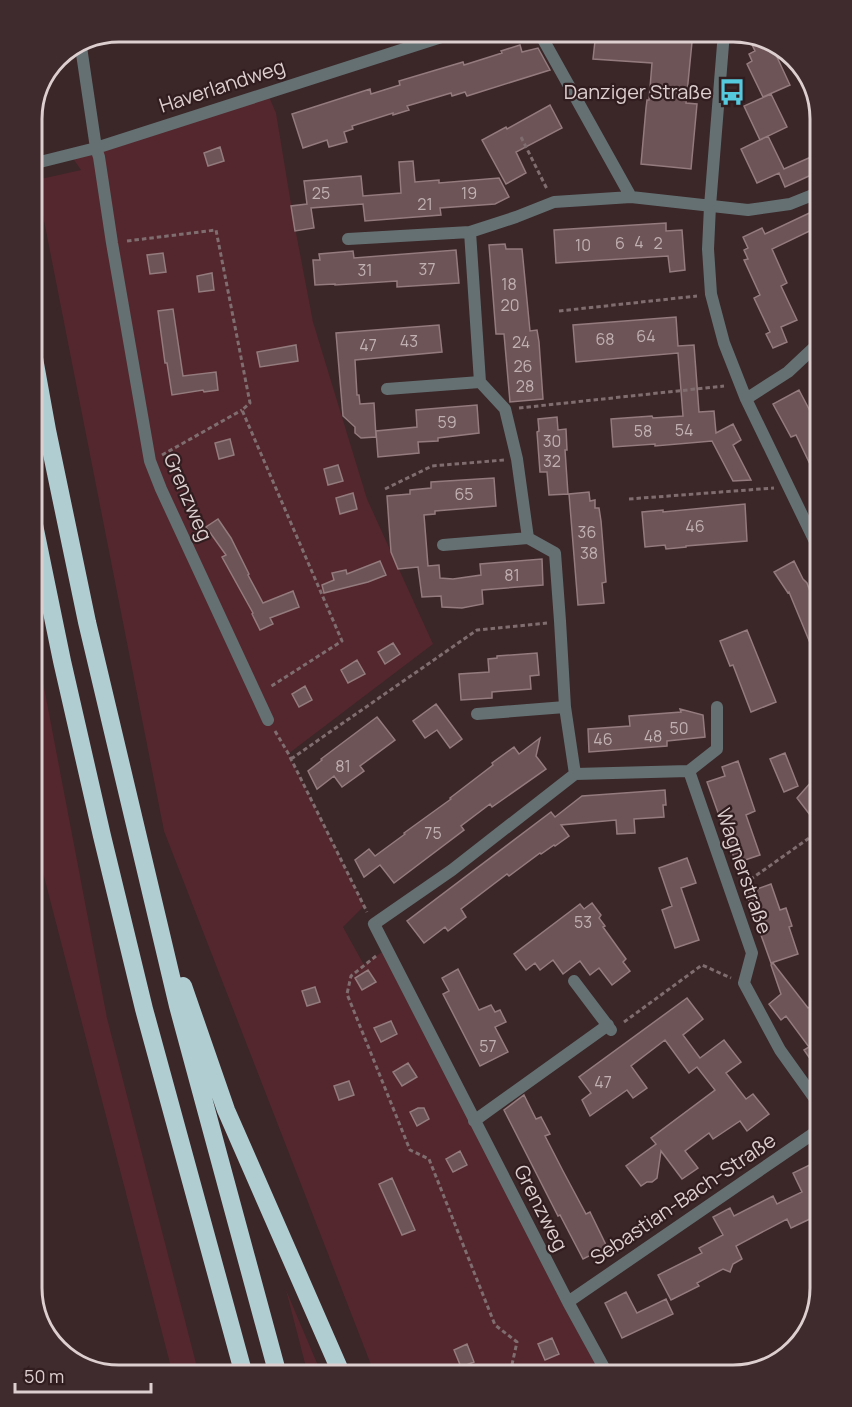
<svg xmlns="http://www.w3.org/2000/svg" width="852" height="1407" font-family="Manrope,sans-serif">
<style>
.green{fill:#53272d}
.building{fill:#6c5457;stroke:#947b7d;stroke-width:1.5}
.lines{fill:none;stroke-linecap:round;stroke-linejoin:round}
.path{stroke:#7f6d6f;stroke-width:3;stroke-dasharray:4.5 3;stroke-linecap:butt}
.minor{stroke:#647072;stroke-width:12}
.motorway{stroke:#b0cdd2;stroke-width:18}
.labels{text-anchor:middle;stroke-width:4.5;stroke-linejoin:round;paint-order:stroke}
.number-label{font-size:16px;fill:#c1b0b2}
.street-label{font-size:20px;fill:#ddcfd0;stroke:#311d1f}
.poi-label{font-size:20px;fill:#ddcfd0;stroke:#311d1f;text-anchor:end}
.rim{fill:none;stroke:#ddcfd0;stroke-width:3}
</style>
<rect width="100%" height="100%" fill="#3b2628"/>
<!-- green -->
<path class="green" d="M267,92l9,21 18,109 19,100 54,177 66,145 -145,110 76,152 -21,21 21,38 22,-16 222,426h-233l-211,-544 -128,-651 45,-10 -11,-16z
M32,624l75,394 92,357h-26l-141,-545z
M286,1290l36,85h-14z"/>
<!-- building -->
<path class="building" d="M596,32h38l28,2v-2h31l-7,71 11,1 -6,65 -50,-5 5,-56 1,-8h2l3,-37 -59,-4z
M747,34l23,8 20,43 -27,12 -16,-33 5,-3 -3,-7 6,-3z
M520,45l2,7 16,-4 12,22 -83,26 -2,-4 -13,4 -1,-3 -44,13 2,4 -16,5v-2l-41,13 1,3 -9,3 3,10 -18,5 -2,-7 -24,8 -11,-34 78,-25 1,5 29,-9 -1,-4 64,-19 1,3 38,-12 -1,-2z
M771,94l16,33 -27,13 -16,-34z
M550,105l12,23 -46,24 10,21 -20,11 -24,-44 24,-13 1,2z
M768,136l16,33 36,-16v18l-35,16 -6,-14 -22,10 -16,-34z
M220,147l4,14 -16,5 -4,-13z
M413,161l2,21 24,-2v3l60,-5 10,19 -14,7 -55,4 1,7 -76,6 -2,-17 -52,4 3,20 -19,3 -4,-25 16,-2 -3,-23 57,-5 2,20 38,-3 -2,-31z
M820,208v18l-48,23 15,34 -6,3 16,34 -16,7 6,15 -14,6 -7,-14 4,-2 -16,-34 6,-3 -16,-35 4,-1 -4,-9 4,-2 -5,-11 19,-9 3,6z
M666,223v8l16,-1 3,40 -15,2 -2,-16 -112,7 -2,-33z
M505,244l1,5h16l8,82 7,-1 2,12 4,57 -33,3 -6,-68h-8l-7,-89z
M456,250l3,33 -62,4v-6l-62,4v-1l-20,1 -2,-25h7l-1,-6 34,-3 1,7z
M163,253l3,19 -16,2 -3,-19z
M212,273l2,17 -15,2 -2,-16z
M173,309l10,67 33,-4 2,18 -14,2 -1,-2 -31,5 -5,-32h-2l-7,-52z
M676,317l2,29 16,-1 5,67 15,-1 2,22 17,-9 8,16 -8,5 18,35 -18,1 -21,-40 -57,5v-2l-42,3 -2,-28 41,-3 1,2 30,-2 -5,-63 -102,9 -3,-37z
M439,325l3,27 -87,8 2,35h2l1,9 14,-1 2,34 -15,1 -6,-5v-6l-12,-11 -7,-83z
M296,345l2,16 -38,6 -3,-15z
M799,390l21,40v55l-24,-50 -5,2 -18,-33z
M477,405l2,28 -41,5v3l-20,1 1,11 -41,4 -2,-26 41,-4 -1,-17z
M557,417l1,13 8,-1 1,21h-2l3,44 -19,1 -2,-23h-7l-3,-40 2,-1 -1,-12z
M230,439l4,16 -15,4 -4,-16z
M338,465l5,16 -15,4 -4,-16z
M494,478l2,28 -61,5v3l-11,1 4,51 11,-1 1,13 13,1 28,-4 -1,-11 62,-5 1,26 -61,5 1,14 -21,4 -20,-1 -1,-11 -19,1 -4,-30 -20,2 -7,-17 -4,-56 23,-2v-4l21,-2v-6z
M589,492l1,9 5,-1v8h4l2,13 5,61 -4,1 2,20 -26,2 -9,-111z
M353,493l4,16 -17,5 -4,-16z
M745,504l2,37 -61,5v1l-20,2 -1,-4 -20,2 -3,-35 21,-2v2z
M218,519l13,19 18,36 -1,1 15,28 30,-12 6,16 -29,11 3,6 -13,6 -8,-16 1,-1 -31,-56 4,-2 -20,-28z
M380,561l6,14 -18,7 -44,11 -2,-8 12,-5 -2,-7 14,-3 1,4z
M794,561l9,18 4,4 13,36v48l-31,-75 -1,1 -14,-21z
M747,630l29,72 -25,10 -18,-47 -3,1 -10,-25z
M393,643l7,11 -15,10 -7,-12z
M537,653l2,22 -9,1 1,13 -39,3v6l-31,2 -2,-26 30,-2 -1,-13 9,-1v-2z
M357,660l8,14 -17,9 -7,-13z
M305,686l7,14 -13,7 -7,-13z
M436,704l26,35 -12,9 -13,-18 -12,8 -12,-17z
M680,709l23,6 2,22 -38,4v5l-78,6 -1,-23 42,-3 -1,-10 52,-4z
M377,717l18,23 -35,26 4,5 -22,16 -8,-11 -17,13 -9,-18 14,-11 -1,-1z
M540,738l-4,18 10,13 -54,38 -2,-3 -29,22 3,4 -70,53 -14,-18 -16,12 -9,-17 14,-11 6,7 30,-22 -1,-1 47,-34 -1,-1 43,-33 -1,-2 22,-16 5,7z
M785,753l13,33 -14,6 -14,-33z
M738,761l17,50 -9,4 14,40 -24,8 -29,-81 18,-6 -3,-9z
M820,772v35l-10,8 -13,-17z
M665,790l1,15h-3l1,12 -30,2 1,14 -18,1 -1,-14 -55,5 8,11 -14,10 -1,-1 -13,9 -1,-1 -31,23 -2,-2 -46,35 5,8 -18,14 -3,-4 -21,16 -17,-22 144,-109 4,5 27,-21z
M687,858l9,25 -15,5 18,52 -24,8 -13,-38 10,-4 -13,-38z
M771,884l9,26 6,-2 6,18 -3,1 9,27 -27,9 -25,-70z
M592,903l9,12 -2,3 6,8 -2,1 23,32 -3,3 7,9 -18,14 -13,-17 -9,7 -10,-14 -17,13 -10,-14 -13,10 -5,-7 -9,7 -12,-16 66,-50 4,5z
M773,963l35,45 12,-9v74l-16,-23 5,-3 -23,-31 -5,4 -12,-16 12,-10 -10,-29z
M458,969l21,41 12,-5 4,7 5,-2 6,12 -11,5 13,25 -28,14 -37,-72 6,-3 -7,-13z
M368,970l8,12 -14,8 -7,-12z
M315,987l5,15 -13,4 -5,-15z
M687,998l16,21 -20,16 17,23 24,-18 17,22 -15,11 20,26 7,-5 16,20 -22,17 -7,-10 -27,18 -4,-6 -24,18 13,17 -16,11 -21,-28 -4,27 -5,4h-5l-6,4 -15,-20 30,-22 -5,-6 64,-48 -18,-23 -8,6 -24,-33 -34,26 16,22 -14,10 -6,-8 -37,26 -8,-16 9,-7 -12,-16z
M391,1021l6,13 -16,8 -7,-14z
M408,1063l9,14 -15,9 -9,-14z
M349,1081l5,14 -15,5 -5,-14z
M524,1095l12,24 5,-2 9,17 -5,2 18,35 23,43 4,-2 17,35 -24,12 -23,-44 -2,1 -54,-106z
M418,1108h6l5,11 -12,7 -7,-14z
M460,1151l7,14 -14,7 -7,-13z
M820,1160v45l-9,4 3,8 -23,11 -4,-9 -51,27 6,13 -9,5 -3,8 -7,-3 -26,14 2,3 -28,14 -13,-25 44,-22 -3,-5 24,-13 -10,-18 17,-9 4,8 39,-20 4,8 25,-12 -9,-19z
M392,1178l23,52 -13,5 -23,-51z
M626,1292l11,21 29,-14 7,15 -51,24 -17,-35z
M552,1338l7,16 -14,6 -7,-16z
M467,1344l7,18 -13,5 -7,-17z"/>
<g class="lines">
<!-- path -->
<path class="path" d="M820,117v10
M521,137l26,52
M127,241l89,-11 34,173 -8,7 100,231 -72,46
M559,311l138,-15
M815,367l5,5
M519,408l205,-22
M162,455l80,-45
M385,489l47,-23 72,-6
M629,499l145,-11
M275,731l13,22 79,159
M291,759l186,-129 70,-7
M744,884l68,-48 8,-8
M376,956l-25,20 -4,18 63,156 19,9 66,166 22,17 -6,27 4,6
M624,1022l78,-57 29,13"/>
<!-- minor -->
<path class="minor" d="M539,32l92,165 117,13 42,-6 30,-12
M724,32l-14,174 -2,43 3,45 13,49 22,56 74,153
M81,47l15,101 3,9 13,86 38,218 11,28 107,231
M32,164l64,-16 361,-116
M470,232l10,150 25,27 12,50 11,79 27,15 5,68 5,86 10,67 114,-3 63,182 -8,30 36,67 40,56
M348,239l122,-7 46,-15 38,-15 77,-5
M387,389l93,-7
M746,399l42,-27 32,-30
M443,545l85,-7
M477,714l88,-7
M689,771l28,-22v-42
M575,774l-123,96 -78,54 194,378 40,73
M574,981l37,49
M474,1121l134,-96
M568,1302l252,-173"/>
<!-- motorway -->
<path class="motorway" d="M32,347l15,83 40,192 91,384 100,369
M32,515l30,146 40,175 42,173 100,366
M183,986l43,124 116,265"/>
</g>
<!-- icons -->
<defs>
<symbol id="bus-bare" viewBox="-9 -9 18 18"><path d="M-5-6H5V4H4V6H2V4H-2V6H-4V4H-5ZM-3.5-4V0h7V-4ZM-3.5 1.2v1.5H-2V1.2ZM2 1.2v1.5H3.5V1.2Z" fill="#55cadf" stroke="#311d1f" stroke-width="2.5" paint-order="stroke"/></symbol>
</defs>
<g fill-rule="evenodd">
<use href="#bus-bare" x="713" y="73" width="38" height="38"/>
</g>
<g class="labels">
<!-- number labels -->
<g class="number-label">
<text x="321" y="199">25</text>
<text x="469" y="199">19</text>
<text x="425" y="210">21</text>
<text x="639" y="248">4</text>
<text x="620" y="249">6</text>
<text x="658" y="249">2</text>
<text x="583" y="251">10</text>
<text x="427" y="275">37</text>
<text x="365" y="276">31</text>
<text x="509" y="290">18</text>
<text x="510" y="311">20</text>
<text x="646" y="342">64</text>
<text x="605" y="345">68</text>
<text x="409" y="347">43</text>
<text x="521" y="348">24</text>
<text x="368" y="351">47</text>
<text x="523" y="372">26</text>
<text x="525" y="392">28</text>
<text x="447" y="428">59</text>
<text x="684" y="436">54</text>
<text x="643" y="437">58</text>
<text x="552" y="447">30</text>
<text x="552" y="467">32</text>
<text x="464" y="500">65</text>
<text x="695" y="532">46</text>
<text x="587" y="538">36</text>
<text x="589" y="559">38</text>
<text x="512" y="581">81</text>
<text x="679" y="734">50</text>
<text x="653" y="742">48</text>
<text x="603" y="745">46</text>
<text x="343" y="772">81</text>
<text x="433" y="839">75</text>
<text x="583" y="928">53</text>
<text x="488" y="1052">57</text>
<text x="603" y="1088">47</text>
</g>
<!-- street labels -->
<g class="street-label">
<text transform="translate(222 86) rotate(-18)" y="7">Haverlandweg</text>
<text transform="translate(188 497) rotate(67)" y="7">Grenzweg</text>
<text transform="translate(744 871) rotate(71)" y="7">Wagnerstraße</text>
<text transform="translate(683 1199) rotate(-34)" y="7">Sebastian-Bach-Straße</text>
<text transform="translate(541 1208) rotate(63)" y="7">Grenzweg</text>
</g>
<!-- poi labels -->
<g class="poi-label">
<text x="712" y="99">Danziger Straße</text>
</g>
</g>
<!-- crop -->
<path d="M0 0H852V1407H0ZM119 42H733A77 77 0 0 1 810 119V1288A77 77 0 0 1 733 1365H119A77 77 0 0 1 42 1288V119A77 77 0 0 1 119 42Z" fill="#3f2b2d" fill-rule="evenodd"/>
<path class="rim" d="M119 42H733A77 77 0 0 1 810 119V1288A77 77 0 0 1 733 1365H119A77 77 0 0 1 42 1288V119A77 77 0 0 1 119 42Z"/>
<!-- scale -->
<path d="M15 1383v9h136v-9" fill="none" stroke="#ddcfd0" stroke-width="3"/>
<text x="24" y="1383" font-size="18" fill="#ddcfd0" stroke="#311d1f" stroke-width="4.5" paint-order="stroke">50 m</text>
</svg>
